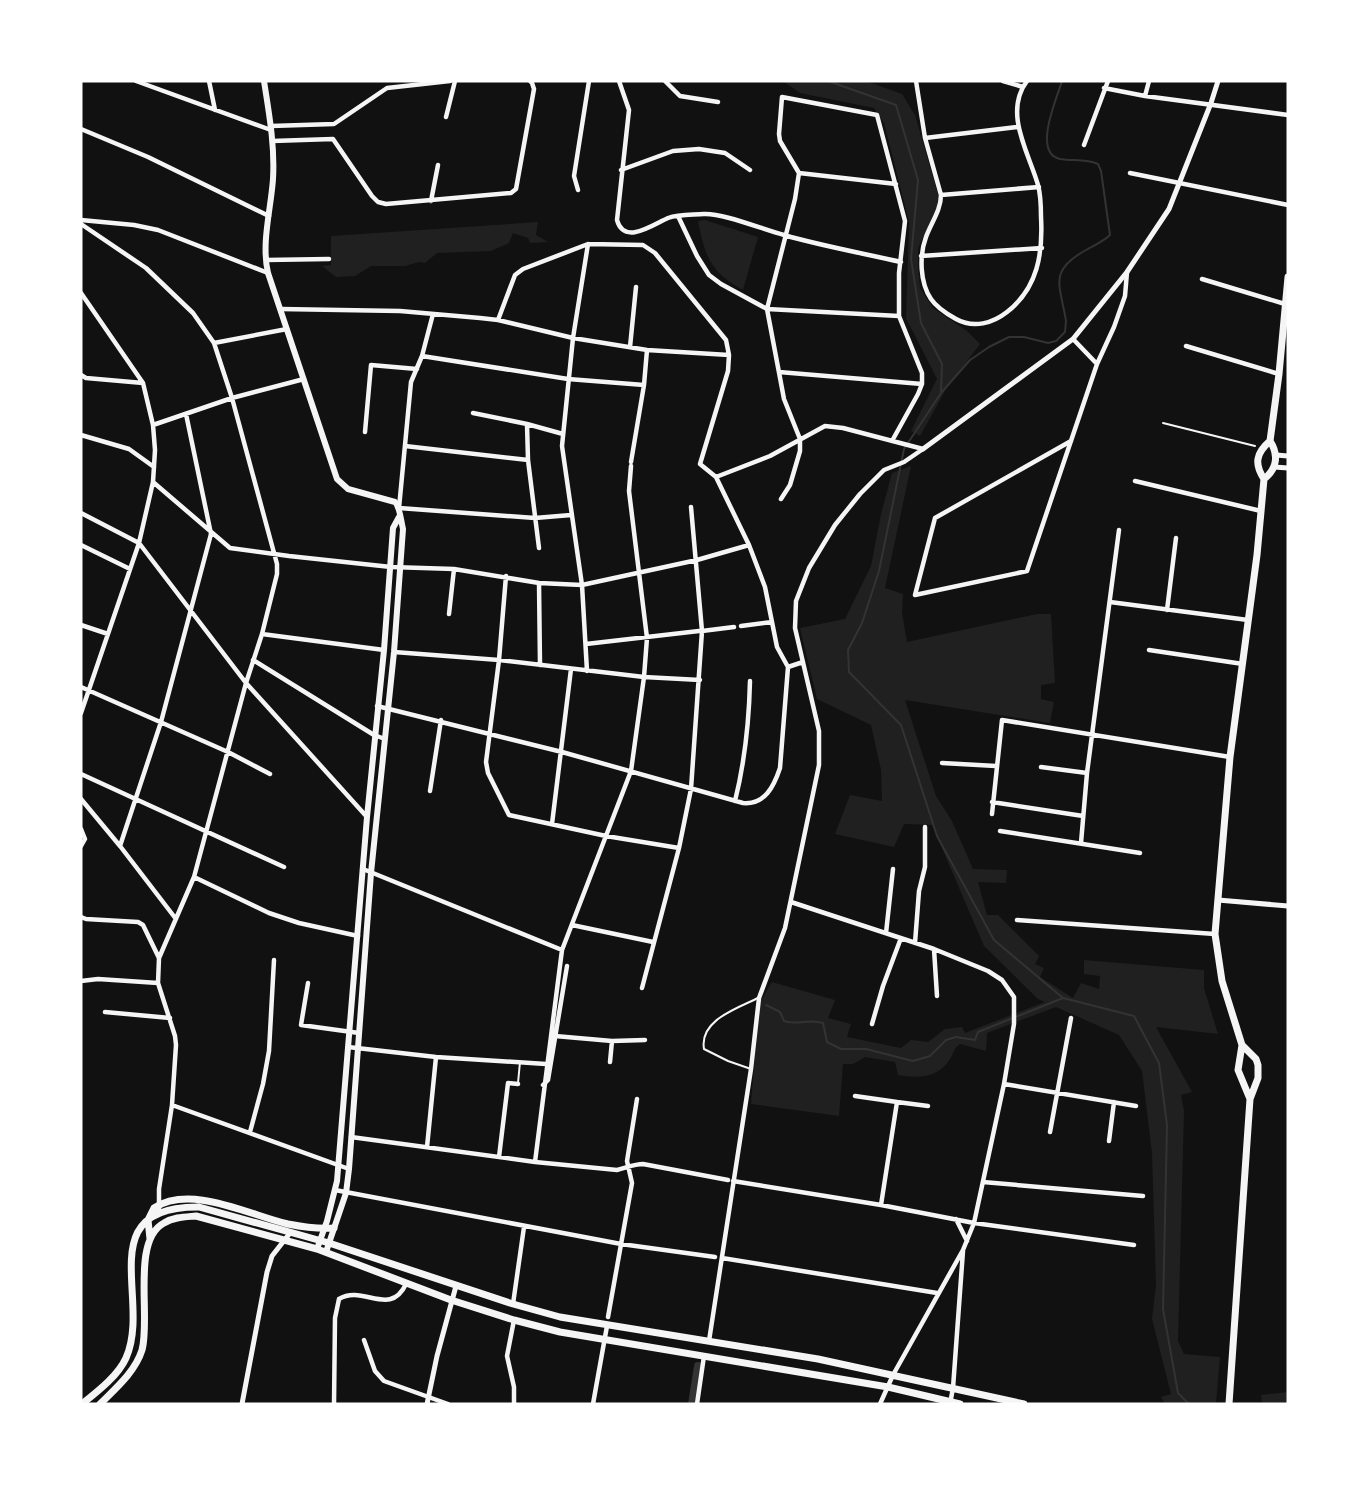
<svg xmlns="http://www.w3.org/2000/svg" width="1369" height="1485" font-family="Mulish,sans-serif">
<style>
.green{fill:#202020}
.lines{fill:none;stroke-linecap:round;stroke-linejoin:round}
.stream{stroke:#333;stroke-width:2}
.canal{stroke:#333;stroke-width:8}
.service{stroke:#f5f5f5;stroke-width:2}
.minor{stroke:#f5f5f5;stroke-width:4.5}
.tertiary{stroke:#f5f5f5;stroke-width:5}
.secondary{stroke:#f5f5f5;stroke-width:6}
.primary{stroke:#f5f5f5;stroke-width:7}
</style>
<rect width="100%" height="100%" fill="#111"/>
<!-- green -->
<path class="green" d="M783,81h83l36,13 13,21 25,86 -22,47v19l2,21 13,20 34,23 13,13 -34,45 -26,47 -9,-5 26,-52 -31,-61 3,-96 -25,-99 -10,-15 -74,-15z
M705,220l53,17 -15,53c-33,-18 -38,-34 -45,-69z
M538,222l-2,13 12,7 -18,1 -2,-5 -15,-5 -4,10 -18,8 -54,2 -12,10 -6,-1 -14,4h-34l-16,10 -19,1 -14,-11 9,-1v-29z
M911,466l-26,122 18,6 -1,19 5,29 130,-28h14l4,69 -14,2v14l13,3 -4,21 -145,-23 31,96 16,25 21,48 34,1 -1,13 -28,-1 9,33h11l41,41 -4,8 9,4 -4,9 33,21 8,-15 18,6 1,-13 -16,-2v-14l120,10v18l14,46 -62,-7 36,65 -11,3 3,16 -6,230 6,13 36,3 -4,47h-51l-4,-7 10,-3 -19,-75 4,-34 -4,-132 -10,-82 -23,-36 -63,-28 -69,26 -1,18 -26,-7c-7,5 -6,9 -10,15 -12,20 -33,19 -52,16l-3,-13 -30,-5 -12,7h-10l-4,52 -88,-12 8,-100 13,-22 63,18 -7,18 23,6 -4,13 54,11 10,-8 17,2 17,-13 17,-2 3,6 80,-31 -7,-3 -54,-53 -52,-121 -28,-1 -10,23 -59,-13 15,-39 32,6 -1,-31 -10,-45 -54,-26 -17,-71 45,-9 26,-53 10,-52 11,-41z
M1288,1392v12h-26l-1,-9z"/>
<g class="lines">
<!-- stream -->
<path class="stream" d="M828,81l68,24 22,75 -7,79 10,64 21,41 -1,28
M1062,81c-5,17 -30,72 -2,78 13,2 27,0 38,5l3,7 9,64c-6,6 -15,10 -24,15 -38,21 -26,34 -20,71l-1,11 -9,9 -8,2 -24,-6h-15l-20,10 -19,13 -29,33 -37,56 -25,122 -17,52 -14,27 1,22 52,53 36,111 57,104 69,58 71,18 25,47 8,62 -4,184 15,84 11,11
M766,1005l14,7 4,9c16,5 23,-3 39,2l4,19 14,7h25l47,12 17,-5 16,-16 10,-3 19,3 3,-8 85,-34"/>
<!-- canal -->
<path class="canal" d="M692,1404l6,-38"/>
<!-- service -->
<path class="service" d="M1163,423l92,23
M751,1069l-23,-8 -24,-12c-5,-29 34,-41 54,-51
M518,1083l2,-21"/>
<!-- minor -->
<path class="minor" d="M136,81l135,49
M209,81l6,29
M619,81l10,29 -12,110c7,26 37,4 51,-2 11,-4 24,-3 36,-4 19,-1 60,16 80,21 38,11 78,18 117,27
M665,81l15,15 38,6
M916,81l9,57 16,57c0,15 -10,28 -15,42 -7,19 -6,46 5,62 6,9 16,15 25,20 18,10 37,4 51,-7 31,-24 36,-59 34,-95 0,-10 0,-21 -3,-32 -9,-32 -35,-72 -11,-104
M1003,81l20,6
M1104,88l41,8 143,19
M1145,96l4,-15
M446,117l9,-36
M271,126l63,-2 53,-36 63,-7
M81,129l67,28 121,59
M925,138l92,-11
M272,141l61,-2 39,57 6,6 8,2 125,-11 5,-4 18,-100 -2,-6 -2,-2
M1084,145l24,-64
M621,170l52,-19 26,-2 26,4 25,17
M799,173l97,11
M1130,173l158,32
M578,190l-4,-14 15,-95
M941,195l98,-8
M431,201l7,-36
M678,216l19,40 12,19 12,9 46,25 132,7
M81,220l53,5 24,5 110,43
M81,224l65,44 47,45 21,30 18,55 45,166v10l-15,60 -16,49 -52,194 -35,81 -1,25 17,53 1,9 -4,60 -13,84v25
M921,256l121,-8
M266,260l63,-1
M1202,279l83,25
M81,293l62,90 10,42 2,25 -2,32 -14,61 -58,170
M280,309l120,2 80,7 18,2 75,18 74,12 82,5
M433,314l-11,42 -11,26 -12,126 136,10 36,-3
M1073,339l24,25
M214,343l73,-14
M1186,346l93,28
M630,347l6,-60
M422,356l146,23 76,6
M779,372l143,12
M81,375l5,3 57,5
M473,413l54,11 36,10
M527,424l1,36 11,88
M153,425l79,-27 72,-19
M365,432l6,-67 46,4
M81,435l48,14 25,18
M1071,441l-136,77 -20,77 112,-24 70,-207 17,-37 11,-31 2,-24
M405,446l123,14
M631,462l13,-77 3,-35
M716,477l54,-21 55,-30 18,2 80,21
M1135,481l126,30
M153,482l77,66 59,8 102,11 63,2 85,14 43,2 115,-25 52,-15
M781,499l9,-14 10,-34v-12l-16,-40 -17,-90 28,-110 4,-26 -19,-32 -1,-7 3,-37 95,18 28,106 -6,52v43l23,57v11l-4,10 -26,47
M81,513l58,30 107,140 121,134
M81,545l49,24
M506,576l-7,84 -13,102 2,11 21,42 97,21 73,12
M539,583l1,82
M1110,602l138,18
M1167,610l9,-72
M449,614l5,-45
M81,625l27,9
M741,626l31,-4
M702,631l32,-4
M262,634l122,16
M586,644l113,-13
M1149,650l94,14
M394,652l105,8 145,17 56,3
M253,660l121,75 11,4
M788,667l15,-5
M587,671l-5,-86 -20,-139 11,-108 15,-94
M81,687l147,65 42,22
M377,706l185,46 181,51c22,2 31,-17 37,-35l8,-101 -11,-20 -12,-60 -16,-42 -33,-68 -16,-13 28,-93 1,-16 -3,-15 -71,-87 -12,-8 -55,-1 -65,25 -8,6 -17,45
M942,763l54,3
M1041,767l46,6
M81,774l203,93
M430,791l11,-71
M81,799l39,47 56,73
M735,801c10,-40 14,-78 15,-120
M992,802l91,14
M992,814l10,-94 228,37
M552,824l19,-155
M81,829l4,10 -4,7
M1000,831l140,22
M1081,843l6,-70 32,-243
M120,846l41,-124 50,-188 -25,-120
M363,869l199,81
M194,877l75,36 30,10 59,13
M791,902l143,47 54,22 14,9 12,17v27l-10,60 -30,139 -11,27 -70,125 -13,29
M81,917l5,2 52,3 5,3 16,33
M1017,920l198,14
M572,925l81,17
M886,933l7,-64
M915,943l4,-52 6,-24v-40
M934,949l3,47
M81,981l17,-2 60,4
M308,983l-7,42 58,8
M642,988l37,-140 12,-59 11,-158 -11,-124
M105,1012l65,6
M872,1024l11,-38 18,-48
M555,1036l57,5 -2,21
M612,1041l33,-1
M348,1047l88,10 110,7
M1004,1084l132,22
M543,1085l5,-5 19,-114
M855,1096l42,6 -16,103
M897,1102l31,4
M172,1105l177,64
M250,1132l13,-48 6,-33 5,-91
M1050,1132l21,-114
M351,1137l184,25 82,8c9,-2 17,-6 26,-6l85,16
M1109,1141l5,-39
M427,1147l9,-90
M499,1157l9,-74 10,1
M535,1162l27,-212 69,-179 13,-94 3,-39 -18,-147 2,-25
M733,1181l148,24 93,18 160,22
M983,1182l160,14
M335,1190l286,54 94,13
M956,1219l11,22
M722,1258l215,35
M513,1304l11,-77
M608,1317l24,-134 -5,-22 10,-62
M364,1340l11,31 9,10 64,23
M709,1341l42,-272 8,-71 26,-70 34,-163v-34l-24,-103 1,-27 13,-33 26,-43 25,-31 24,-24 20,-8 19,-13
M334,1404l1,-86 4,-19c24,-15 51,19 67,-15
M514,1404v-17l-7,-31 7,-36
M593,1404l14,-78
M697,1404l7,-48
M950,1404l3,-16 10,-137"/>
<!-- tertiary -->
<path class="tertiary" d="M923,449l150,-110 54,-67 42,-63 42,-106 7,-22
M1276,455l12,1
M1274,467l14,1
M1218,900l70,6
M242,1404l25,-132 5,-16 18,-23
M427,1404l10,-48 19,-70"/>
<!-- secondary -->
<path class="secondary" d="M264,81c5,32 11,65 9,98 -2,30 -12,64 -5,94l69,206 11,10 47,13c5,5 6,19 8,27l-9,123 -23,221 -22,296 -3,24 -20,59
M317,1249l10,-28 10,-40 30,-364 17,-167 9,-122 6,-11"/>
<!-- primary -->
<path class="primary" d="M1270,441l9,-67 9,-97
M1264,479c-10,-15 -8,-26 6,-38
M1264,479c13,-10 15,-24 6,-38
M1242,1045l-4,25 12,29
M150,1239l-2,-19 6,-12c37,-24 95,7 134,16 15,3 31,5 46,4
M82,1404c15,-12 36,-28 44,-46 26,-58 -36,-152 73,-151l130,36 184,61 47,13 258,42 206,45
M100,1404c16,-16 35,-32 42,-54 9,-32 -11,-110 22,-127 10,-6 21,-6 32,-7l121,33 134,51 63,20 46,12 328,55 72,17
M1229,1404l21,-305 8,-21v-13l-2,-6 -14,-14 -20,-64 -7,-47 15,-177 27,-202 7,-76"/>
</g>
<!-- border -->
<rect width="1369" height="1485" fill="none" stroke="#ffffff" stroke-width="165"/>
</svg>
